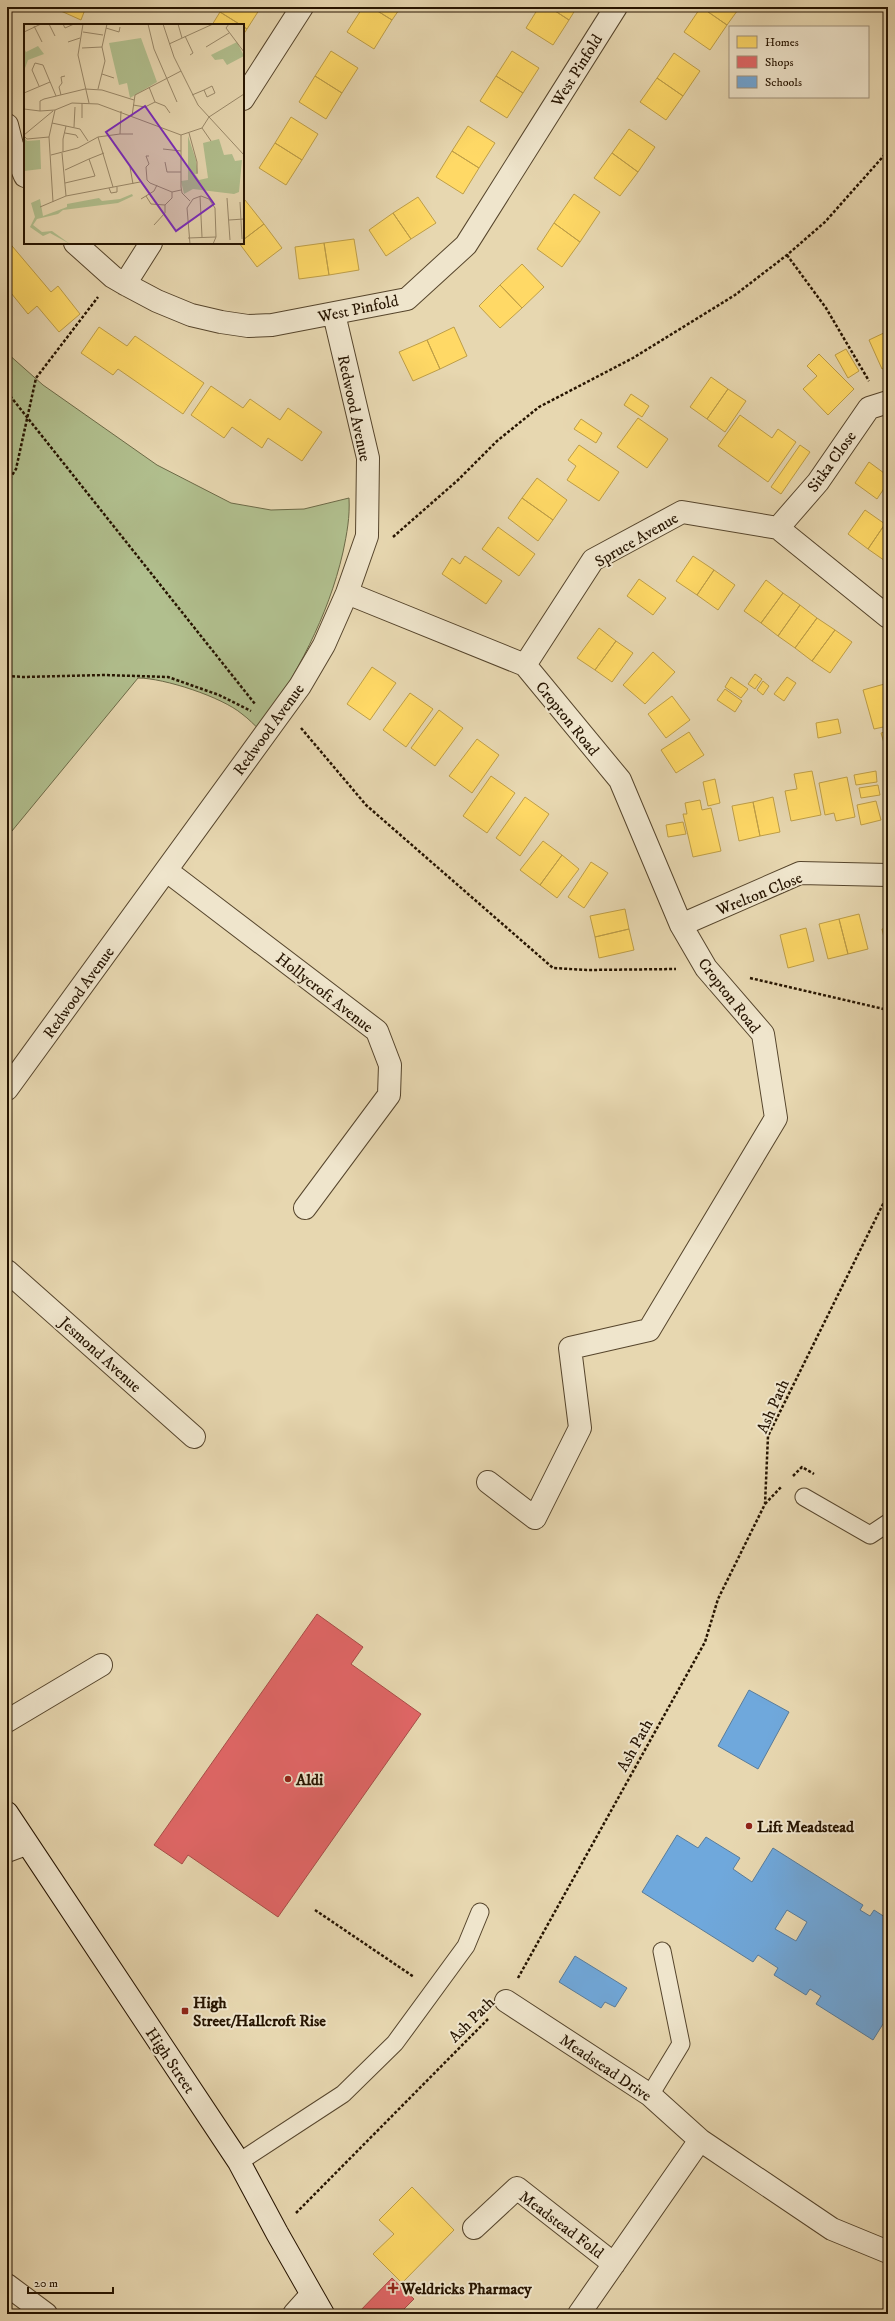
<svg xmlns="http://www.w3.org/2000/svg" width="895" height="2321" font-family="'IM FELL DW Pica',serif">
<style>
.green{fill:#b1bf8e;stroke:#6c6a47}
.homes{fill:#ffd966;stroke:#be9e47}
.shops{fill:#e06666;stroke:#a84d47}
.schools{fill:#6fa8dc;stroke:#597c9a;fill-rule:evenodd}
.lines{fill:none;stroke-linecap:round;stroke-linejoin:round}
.lane-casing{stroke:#56452c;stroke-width:19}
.street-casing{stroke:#56452c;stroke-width:24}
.secondary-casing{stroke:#261400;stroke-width:24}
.path{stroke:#261400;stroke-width:2.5;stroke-dasharray:3 2;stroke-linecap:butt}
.lane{stroke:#efe5cc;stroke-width:17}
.street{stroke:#efe5cc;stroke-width:22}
.secondary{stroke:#efe5cc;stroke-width:22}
.poi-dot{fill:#8f2418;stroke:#efe5cc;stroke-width:1.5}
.labels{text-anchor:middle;stroke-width:4;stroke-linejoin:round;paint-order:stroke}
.street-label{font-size:16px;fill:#261400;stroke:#efe5cc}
.poi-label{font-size:16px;font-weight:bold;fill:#261400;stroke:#efe5cc;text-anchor:start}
.inset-road{fill:none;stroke:#9a896a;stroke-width:1}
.view{fill:#7b2cbf;fill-opacity:0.15;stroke:#7b2cbf;stroke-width:2}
.inset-edge{fill:none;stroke:#261400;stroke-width:2}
</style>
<rect width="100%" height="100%" fill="#e7d7b0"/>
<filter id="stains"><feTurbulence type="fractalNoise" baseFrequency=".005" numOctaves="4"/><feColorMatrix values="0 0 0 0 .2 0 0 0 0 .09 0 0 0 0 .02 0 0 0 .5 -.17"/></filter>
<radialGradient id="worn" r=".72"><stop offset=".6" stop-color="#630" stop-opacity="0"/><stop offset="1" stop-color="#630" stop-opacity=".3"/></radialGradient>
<!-- green -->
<path class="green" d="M7,353l36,32 114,80 74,38 40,7 33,-1 45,-11c1,19 -2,35 -6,54 -15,66 -47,122 -83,178 -6,-5 -11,-11 -18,-16 -20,-17 -78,-36 -104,-36l-131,159z"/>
<!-- homes -->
<path class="homes" d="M52,7h34l-5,13z
M223,7h38l-14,22 -27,-17z
M363,7h8l21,13 -18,29 -27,-17z
M371,7h30l-9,13z
M539,7h10l20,13 -16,25 -27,-17z
M549,7h28l-8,13z
M701,7l26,18 -17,25 -26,-18z
M701,7h39l-13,18z
M220,12l21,13h-29z
M243,26l4,3 -4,6z
M331,51l27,17 -16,25 -27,-17z
M512,51l27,17 -16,25 -27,-17z
M674,53l26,18 -17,25 -26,-18z
M315,76l27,17 -16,26 -27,-17z
M496,76l27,17 -16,25 -27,-17z
M657,78l26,18 -17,24 -26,-18z
M291,117l27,17 -16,26 -27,-17z
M468,126l27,17 -16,25 -27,-17z
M629,129l26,18 -17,25 -26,-19z
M275,143l27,17 -16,25 -27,-17z
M452,151l27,17 -16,26 -27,-17z
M612,153l26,19 -18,24 -26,-18z
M574,194l26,18 -20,30 -26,-19z
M418,197l18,26 -25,16 -18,-26z
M245,200l19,24 -21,16v-38z
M393,213l18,26 -25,17 -17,-26z
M554,223l26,19 -18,25 -25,-18z
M264,224l18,24 -25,19 -18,-24h4v-3z
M354,239l5,31 -30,5 -5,-32z
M7,240l44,52 7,-6 22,28 -21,18 -22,-26 -9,8 -21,-26z
M324,243l5,32 -30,4 -4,-32z
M522,264l22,23 -22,21 -22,-23z
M500,285l22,23 -22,20 -21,-22z
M99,327l28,19 8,-10 69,47 -21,31 -65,-45 -5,6 -32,-22z
M454,327l13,29 -27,13 -13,-29z
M888,331v35l-6,3 -13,-29z
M427,340l13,29 -27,12 -14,-29z
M846,349l13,22 -11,7 -13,-23z
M819,354l35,35 -26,26 -25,-26 14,-13 -10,-10z
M711,377l17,12 -21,30 -17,-12z
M211,386l32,22 7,-9 30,21 8,-12 34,24 -20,29 -34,-23 -6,10 -30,-21 -8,11 -33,-23z
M728,389l18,12 -21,31 -18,-13z
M631,394l18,12 -7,11 -18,-12z
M740,415l32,23 6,-9 18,13 -28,40 -50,-36z
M638,418l30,21 -21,29 -30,-21z
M581,419l21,14 -6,10 -22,-14z
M579,445l40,27 -20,29 -32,-21 9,-14 -8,-6z
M800,445l10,7 -29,42 -10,-7z
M869,462l19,14v13l-3,-2 -8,12 -22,-16z
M537,478l30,22 -14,20 -31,-22z
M522,498l31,22 -15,21 -30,-23z
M865,510l20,14 -17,25 -20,-15z
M885,524l3,2v37l-20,-14z
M498,527l37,27 -16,22 -37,-27z
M465,556l37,25 -16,23 -44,-30 10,-16 8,6z
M693,556l21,14 -17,25 -21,-14z
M714,570l21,15 -17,25 -21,-15z
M639,579l27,19 -13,17 -26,-19z
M766,580l17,13 -22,30 -17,-12z
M783,593l17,12 -22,31 -17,-13z
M800,605l17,13 -22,30 -17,-12z
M817,618l18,12 -23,31 -17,-13z
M599,628l17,13 -21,29 -18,-12z
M835,630l17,12 -22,31 -18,-12z
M616,641l17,12 -21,29 -17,-12z
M653,652l22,20 -30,32 -22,-19z
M372,667l24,16 -26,37 -23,-16z
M755,674l7,5 -7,10 -7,-5z
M731,677l17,12 -7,9 -16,-11z
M787,677l9,6 -12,18 -10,-7z
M763,681l6,5 -6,9 -6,-5z
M888,683v43l-14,3 -11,-39z
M725,689l17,12 -7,11 -18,-12z
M410,693l23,16 -27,38 -23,-17z
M672,696l18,24 -24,18 -18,-24z
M439,710l24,18 -28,38 -24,-18z
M838,719l3,14 -23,5 -2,-15z
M888,731v22h-1l-6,-20z
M689,732l15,23 -28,18 -15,-23z
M477,739l22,16 -27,38 -23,-17z
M812,771l9,44 -30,6 -6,-30 12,-2 -3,-15z
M876,771l1,11 -21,3 -2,-10z
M491,776l24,17 -28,40 -24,-17z
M847,777l8,40 -19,4 -2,-8 -9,2 -6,-32z
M715,779l5,24 -12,3 -5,-24z
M878,785l2,10 -19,3 -2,-10z
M525,797l24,17 -29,42 -24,-18z
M773,797l7,35 -20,4 -7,-34z
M700,800l2,10 9,-2 10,43 -28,6 -10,-43h4l-2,-11z
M876,801l5,19 -20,5 -4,-20z
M753,802l7,34 -21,5 -7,-35z
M683,822l3,12 -18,3 -2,-12z
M543,841l19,14 -22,30 -20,-15z
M562,855l17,14 -22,29 -17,-13z
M591,862l17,11 -24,35 -16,-11z
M625,909l4,20 -34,8 -5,-21z
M859,914l9,35 -20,5 -9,-35z
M839,919l9,35 -20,5 -9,-35z
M806,928l8,33 -26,7 -8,-33z
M888,928v27l-6,-26z
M629,929l5,21 -35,8 -4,-21z
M412,2187l42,43 -52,53 -29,-29 21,-20 -15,-14z"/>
<!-- shops -->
<path class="shops" d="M317,1614l46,33 -12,17 70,50 -143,203 -90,-62 -6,9 -28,-19z
M392,2278l22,21 -15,15h-42z"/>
<!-- schools -->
<path class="schools" d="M749,1690l40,22 -31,57 -40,-23z
M677,1835l21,13 8,-11 34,21 -7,11 19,13 21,-34 90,57 -3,5 10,6 4,-6 14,9v108l-5,-3 -10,16 -57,-36 5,-8 -11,-7 -4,6 -32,-20 4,-7 -20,-13 -5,7 -111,-70zM787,1910l20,12 -11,19 -21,-12z
M575,1956l52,32 -12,19 -10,-5 -4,6 -42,-26z"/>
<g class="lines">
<defs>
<path id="lane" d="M804,1497l66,38 18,-12
M650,2095l31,-51 -19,-93
M239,2162l104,-68 52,-51 71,-97 14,-34"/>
<path id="street" d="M243,99l59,-92
M7,125l5,20 13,31
M75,243l38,34 12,7 32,17 34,14 30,7 27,4 24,-1 135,-26 59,-54 150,-238
M125,284l26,-41
M778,528l40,-46 51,-74 19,-6
M347,593l178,72 95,115 61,145 25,43 57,66 13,84 -127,212 -79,18 10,80 -45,90 -47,-36
M525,665l68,-105 89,-48 96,16 110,89
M167,871l210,160 13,34 -1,30 -84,113
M681,925l119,-52 88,2
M7,1089l293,-403 24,-41 23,-52 20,-57 1,-78 -34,-144
M7,1271l187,166
M7,1721l94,-56
M7,1851l19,-7
M506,2001l144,94 50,45
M474,2228l43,-40 97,76
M7,2285l39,29
M294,2314l17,-19
M579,2314l121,-174 132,89 56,23"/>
<path id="secondary" d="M7,1813l232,349 38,71 46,81"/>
</defs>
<!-- lane casing -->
<use href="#lane" class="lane-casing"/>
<!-- street casing -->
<use href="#street" class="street-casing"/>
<!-- secondary casing -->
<use href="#secondary" class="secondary-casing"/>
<!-- path -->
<path class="path" d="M787,255l39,53 43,73
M7,392l248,312
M7,483l9,-14 20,-91 62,-81
M393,537l65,-57 39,-39 42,-34 94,-49 102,-63 52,-40 38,-33 63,-71
M7,676l17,1 81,-2 63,2 51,18 32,16
M301,728l65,77 187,163 34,2 89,-1
M750,978l138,32
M793,1476l9,-9 12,7
M765,1504l17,-18
M315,1910l99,67
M518,1978l187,-336 13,-43 47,-95 3,-68 120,-242
M296,2213l192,-194"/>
<!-- lane -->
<use href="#lane" class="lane"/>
<!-- street -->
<use href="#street" class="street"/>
<!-- secondary -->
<use href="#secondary" class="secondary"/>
</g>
<!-- markers -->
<g class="poi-dot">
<circle cx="288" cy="1779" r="4"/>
<circle cx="749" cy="1826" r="4"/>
<rect x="181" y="2007" width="8" height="8" rx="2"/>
<path d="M391 2282h4v4h4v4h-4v4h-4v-4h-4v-4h4z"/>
</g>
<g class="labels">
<!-- street labels -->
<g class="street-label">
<text transform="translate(576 70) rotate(-58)" y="6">West Pinfold</text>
<text transform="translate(358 308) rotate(-12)" y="6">West Pinfold</text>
<text transform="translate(355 408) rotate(78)" y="6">Redwood Avenue</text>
<text transform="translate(831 461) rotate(-54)" y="6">Sitka Close</text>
<text transform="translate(636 539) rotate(-30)" y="6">Spruce Avenue</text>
<text transform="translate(568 718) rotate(51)" y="6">Cropton Road</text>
<text transform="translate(268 729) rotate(-54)" y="6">Redwood Avenue</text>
<text transform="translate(759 893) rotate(-22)" y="6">Wrelton Close</text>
<text transform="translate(78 992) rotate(-54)" y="6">Redwood Avenue</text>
<text transform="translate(325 992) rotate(38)" y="6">Hollycroft Avenue</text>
<text transform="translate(730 995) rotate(52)" y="6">Cropton Road</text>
<text transform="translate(101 1354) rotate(42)" y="6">Jesmond Avenue</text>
<text transform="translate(772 1406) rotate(-66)" y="6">Ash Path</text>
<text transform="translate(634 1745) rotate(-61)" y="6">Ash Path</text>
<text transform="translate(471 2019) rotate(-45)" y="6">Ash Path</text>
<text transform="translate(171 2060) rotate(56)" y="6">High Street</text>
<text transform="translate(606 2067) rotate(34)" y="6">Meadstead Drive</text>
<text transform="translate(562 2224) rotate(37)" y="6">Meadstead Fold</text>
</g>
<!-- poi labels -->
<g class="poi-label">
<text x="296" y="1785">Aldi</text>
<text x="757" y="1832">Lift Meadstead</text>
<text x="193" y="2008">High<tspan x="193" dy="18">Street/Hallcroft Rise</tspan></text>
<text x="401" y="2294">Weldricks Pharmacy</text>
</g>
</g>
<!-- overview -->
<g transform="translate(24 24)">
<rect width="220" height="220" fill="#e7d7b0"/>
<path d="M117,14l16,44 -27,16 -3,-15 -8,2 -10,-42zM213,18l7,14 -17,9 -4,-6 -8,1 -4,-5zM14,22l6,8 -16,6 -4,11v-23l2,4zM164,112l8,24 2,13 -3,1 4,6 9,-2 -5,-35 16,-4 5,16 8,-1 3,7 7,-1 -3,32 -5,2 -41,-5 -9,5 -3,-13 7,-1zM0,113l3,4 13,-1 1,29 -17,2zM108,170l1,2 -15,7 -55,7 -5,4 -21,5 -4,6 9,7 10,-1 18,13 -20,-11 -7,3 -13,-9 5,-10 -4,-14 9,-4 3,17 24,-9v-3l32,-6 3,3 18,-2z" fill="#b1bf8e"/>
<path class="inset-road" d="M25,0l6,12M39,0l2,4 9,-4M59,0l-5,31 11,48M124,0l6,25 23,53M139,0l11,33 24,48 46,50M154,0l4,14M205,0l-3,4 18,24M10,2l8,16M82,4l13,4 1,-5M0,8l17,-8M59,8l20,3M161,12l8,17 -3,2M44,18l12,-4M145,20l44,-20M182,23l23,-14M58,24l20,-1M78,50l12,4M15,62l-7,-16 3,-7 8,2 13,31M125,63l6,15 10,4 5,7M74,65l7,-28 -3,-14 5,-23M0,69l26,-11M37,71l-2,-8 3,-4 -1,-6 4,-1M168,71l12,-5 8,-4 3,7 -8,4 -3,-7M109,81l12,2 10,-5M0,85l16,2 15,-1 17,-7 26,1 83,31 21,-7 7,-11M16,87v-10l4,-2 41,-10 17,1 32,10M108,92l3,-21 46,-24M185,93l35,-23M58,94v-15M28,99l28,6 8,12M50,103l1,-20M178,104l9,13M41,109l11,2 2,3M165,109l8,29v12M96,110h13M0,111l29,-24M157,111v52l1,6 8,8M0,112l3,3 22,-2M74,113l15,50M139,125l18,2M39,128v-13l3,-13M38,129l4,43M27,131l27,-7 20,-11 22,-3 1,-23M125,132h-3l3,8 -3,3 1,13 3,3 22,9 9,-2M65,135l15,-6M141,138l2,10h14M106,143l3,17M41,146l24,-11 6,17 -30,7M85,164l2,5 6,-1v-5M122,172l5,8 14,1 7,-7v-6M176,172l2,41M203,174l3,42M117,175l13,-8 3,-6M29,178l-4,-65 6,-27M216,178l2,37M16,183l26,-11 74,-14M205,196l15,-1M130,201l11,-12v-8M164,214l28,-1M166,220l-3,-36 6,-9 8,-3 8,3 6,9 1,29 -3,7"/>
<path class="view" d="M121,82l69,98 -38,27 -70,-99z"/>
<rect width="220" height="220" class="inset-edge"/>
</g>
<!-- margin -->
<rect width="895" height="2321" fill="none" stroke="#e7d7b0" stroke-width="24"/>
<rect x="8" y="8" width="879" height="2305" fill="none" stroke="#261400" stroke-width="2"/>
<rect x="12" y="12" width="871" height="2297" fill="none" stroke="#261400"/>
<!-- legend -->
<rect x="729" y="26" width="140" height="72" fill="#efe5cc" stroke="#9f917a"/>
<rect x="737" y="36" width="20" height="12" fill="#ffd966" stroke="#9f917a"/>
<text x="765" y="46" font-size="12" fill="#261400">Homes</text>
<rect x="737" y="56" width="20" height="12" fill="#e06666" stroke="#9f917a"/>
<text x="765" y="66" font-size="12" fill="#261400">Shops</text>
<rect x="737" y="76" width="20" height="12" fill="#6fa8dc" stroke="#9f917a"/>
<text x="765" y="86" font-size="12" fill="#261400">Schools</text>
<!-- scale -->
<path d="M28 2287v6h85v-6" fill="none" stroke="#261400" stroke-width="2"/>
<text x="34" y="2287" font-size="12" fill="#261400" stroke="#efe5cc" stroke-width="3" paint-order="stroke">20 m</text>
<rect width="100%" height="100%" filter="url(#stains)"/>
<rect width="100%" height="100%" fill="url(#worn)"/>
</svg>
